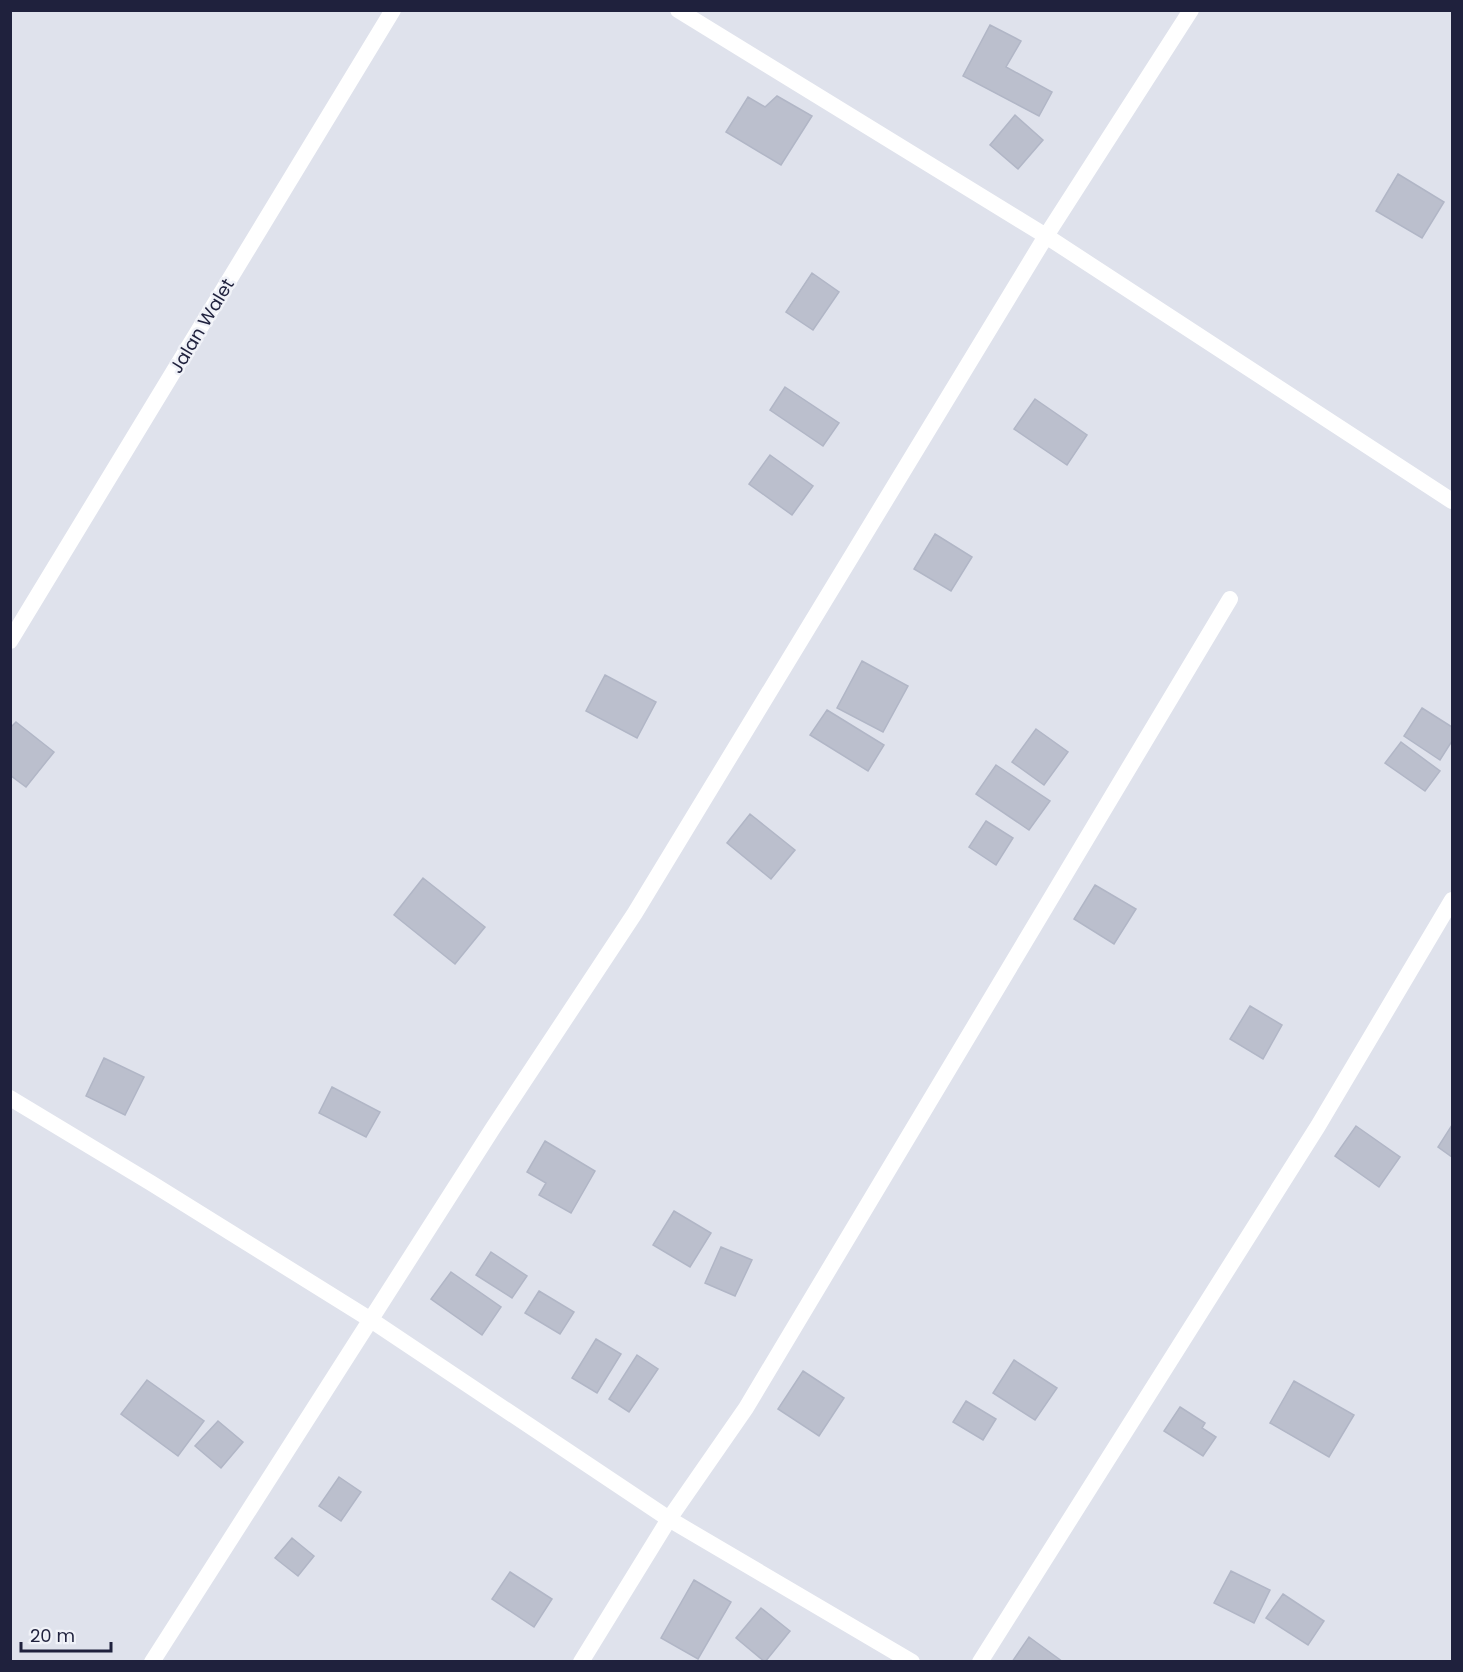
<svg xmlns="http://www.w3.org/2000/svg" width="1463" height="1672" font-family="Poppins,sans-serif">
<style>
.building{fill:#bbbfcd;stroke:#b1b6c6;stroke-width:1.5}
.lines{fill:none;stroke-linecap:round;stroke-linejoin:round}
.minor{stroke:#fff;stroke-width:16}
.labels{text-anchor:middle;stroke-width:5;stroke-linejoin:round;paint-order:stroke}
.street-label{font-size:18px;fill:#1f213d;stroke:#f0f2f8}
</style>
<rect width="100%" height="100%" fill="#dfe2ec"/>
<!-- building -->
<path class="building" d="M990,25l31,16 -15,26 46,25 -13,24 -76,-40z
M777,96l35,20 -31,49 -55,-33 22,-35 17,10z
M1015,115l28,25 -25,29 -28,-24z
M1398,174l46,28 -22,36 -46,-27z
M812,273l27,19 -26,38 -27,-18z
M785,387l54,36 -16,23 -53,-36z
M1035,399l52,36 -20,30 -53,-36z
M770,455l43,31 -21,29 -43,-31z
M935,534l37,23 -21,34 -37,-22z
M862,661l46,25 -25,46 -46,-24z
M605,675l51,27 -19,36 -51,-27z
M1422,708l30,19v14l-12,19 -36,-24z
M827,710l57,35 -16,26 -58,-36z
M16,722l38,30 -28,35 -16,-12v-47z
M1036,729l32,23 -24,33 -32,-23z
M1401,742l39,29 -15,20 -40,-28z
M996,765l54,36 -21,29 -53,-36z
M750,814l45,36 -24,29 -44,-36z
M986,821l27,17 -17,27 -27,-18z
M423,878l62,49 -30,37 -61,-49z
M1095,885l41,24 -22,35 -40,-25z
M1250,1006l32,19 -19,34 -33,-20z
M104,1058l40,19 -19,38 -39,-19z
M332,1087l48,25 -14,25 -47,-24z
M1452,1125v32l-14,-10z
M1356,1126l44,31 -21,30 -44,-31z
M545,1141l50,30 -24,42 -32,-18 7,-12 -19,-11z
M674,1211l37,22 -21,34 -37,-22z
M721,1247l31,13 -17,36 -30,-13z
M491,1252l36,24 -15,22 -36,-23z
M451,1272l50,35 -19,28 -51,-36z
M539,1291l35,21 -14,22 -35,-21z
M596,1339l25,15 -24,39 -25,-15z
M637,1355l21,14 -29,43 -20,-13z
M1014,1360l43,28 -22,32 -42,-27z
M803,1371l41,27 -25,38 -41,-27z
M147,1380l57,41 -26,35 -57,-42z
M1294,1381l60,34 -25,42 -59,-34z
M966,1401l30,18 -13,21 -30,-18z
M1180,1407l25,16 -3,5 14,9 -13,19 -39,-25z
M218,1421l25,21 -22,26 -26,-22z
M339,1477l22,15 -20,29 -22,-15z
M292,1538l22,18 -16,20 -23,-18z
M1231,1571l39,19 -16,33 -40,-20z
M510,1572l42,27 -18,28 -42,-28z
M694,1580l37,22 -33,57 -37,-21z
M1283,1594l41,27 -16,24 -42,-27z
M761,1608l29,23 -25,31 -29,-24z
M1029,1637l34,25h-51z"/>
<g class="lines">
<!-- minor -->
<path class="minor" d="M678,10l368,226 406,265
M10,641l383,-631
M10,1098l141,85 220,137 298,199 243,143
M152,1662l341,-534 142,-215 411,-677 145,-226
M581,1662l88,-143 77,-111 484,-809
M980,1662l338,-536 134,-226"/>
</g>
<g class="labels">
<!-- street labels -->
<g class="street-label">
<text transform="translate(202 326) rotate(-59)" y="6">Jalan Walet</text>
</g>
</g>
<!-- border -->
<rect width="1463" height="1672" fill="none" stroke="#1f213d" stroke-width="24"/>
<!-- scale -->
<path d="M21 1642v9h90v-9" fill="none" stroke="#1f213d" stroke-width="3"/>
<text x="30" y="1642" font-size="18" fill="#1f213d" stroke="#f0f2f8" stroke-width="4.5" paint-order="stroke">20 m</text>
</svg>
